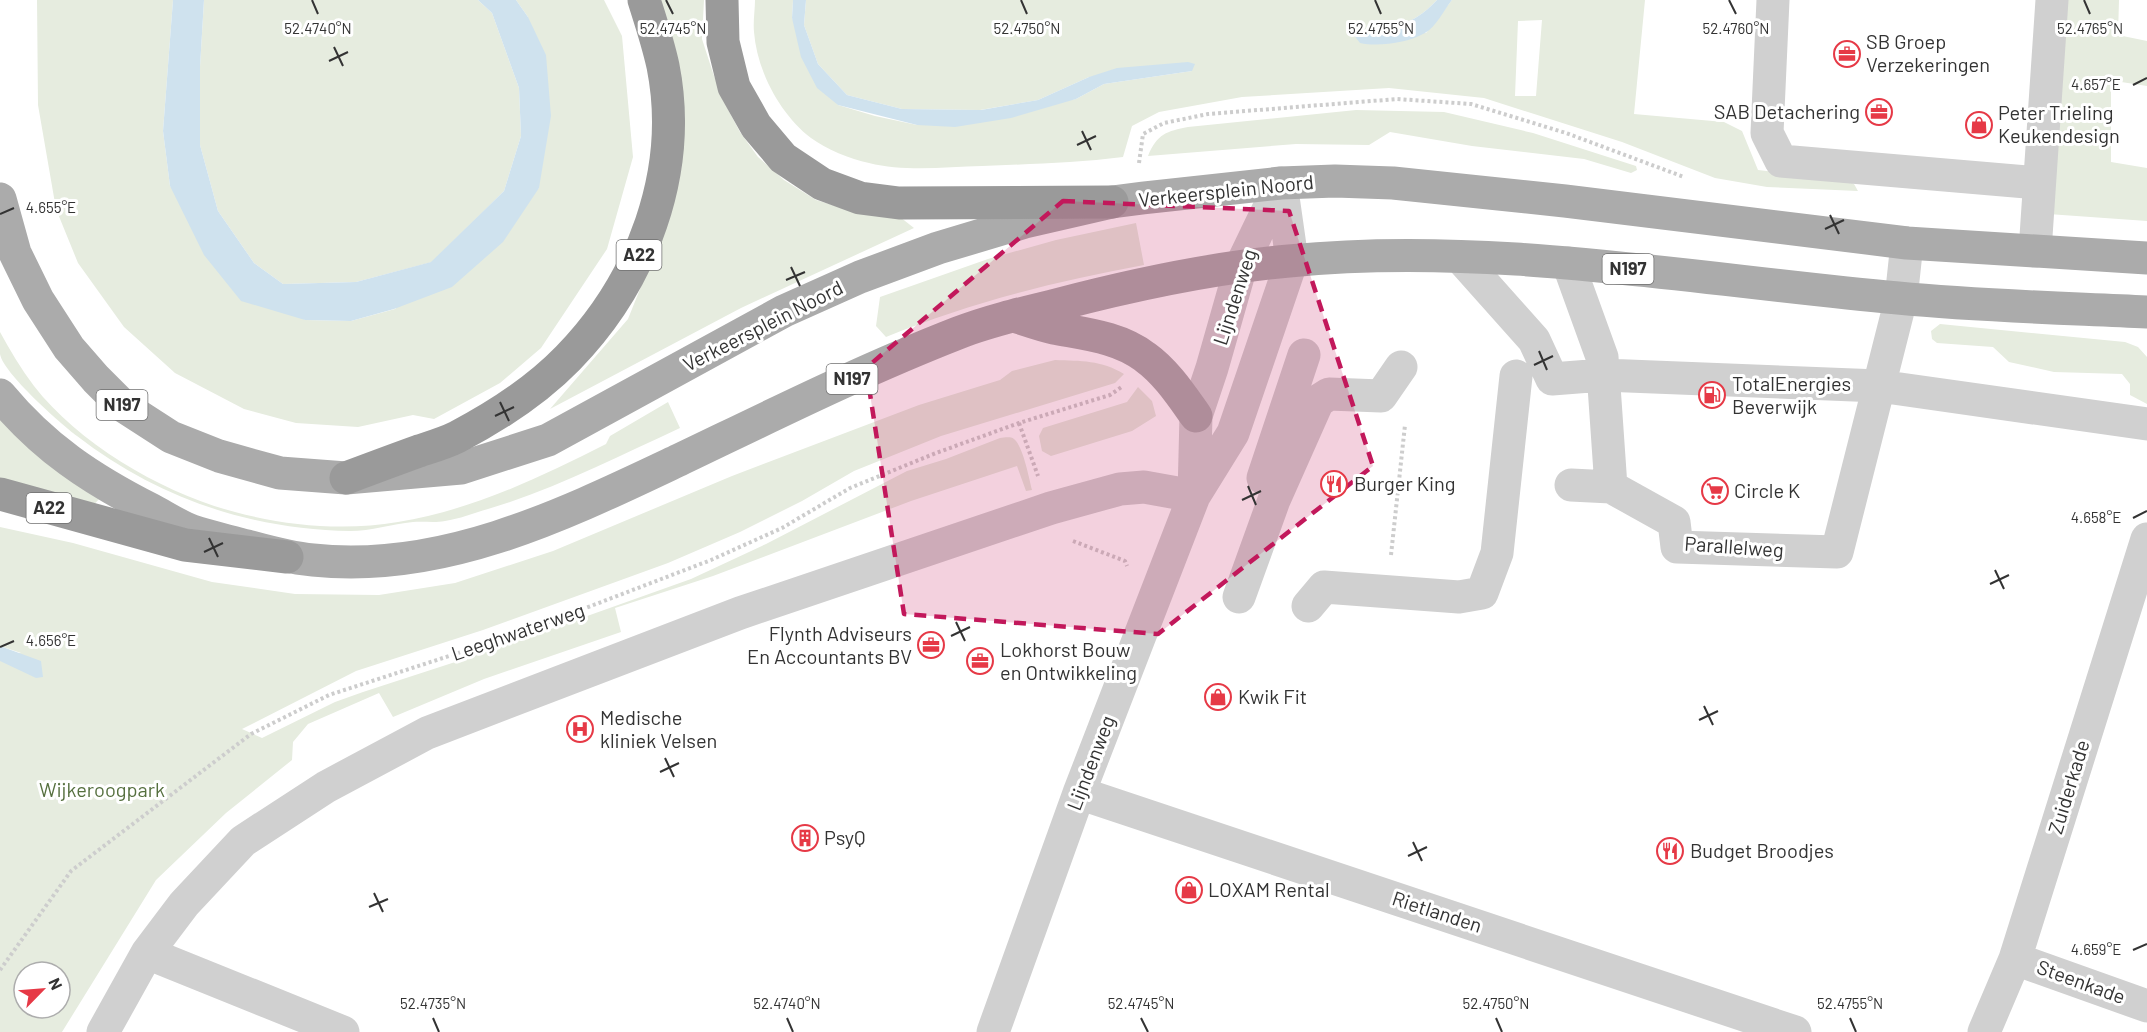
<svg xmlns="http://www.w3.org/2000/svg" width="2147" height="1032" font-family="Barlow,sans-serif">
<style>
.green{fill:#e6ecdf;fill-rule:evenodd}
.water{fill:#cfe2ee}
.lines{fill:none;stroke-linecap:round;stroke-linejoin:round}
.path{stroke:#cdcdcd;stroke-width:4;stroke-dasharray:3 3;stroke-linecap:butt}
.minor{stroke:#d0d0d0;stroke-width:33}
.major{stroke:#ababab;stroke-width:33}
.highway{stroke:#9a9a9a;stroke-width:33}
.marked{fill:#c2185b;fill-opacity:0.2;stroke:#c2185b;stroke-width:4.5;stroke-dasharray:12 8;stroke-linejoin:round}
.ticks{fill:none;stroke:#333;stroke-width:2}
.labels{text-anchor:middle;stroke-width:6;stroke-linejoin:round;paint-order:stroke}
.shield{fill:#fff;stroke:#707070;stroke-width:1.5}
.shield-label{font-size:18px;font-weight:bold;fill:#333}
.poi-label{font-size:20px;fill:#333;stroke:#fff;text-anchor:start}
.street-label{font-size:20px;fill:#333;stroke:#fff}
.park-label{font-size:20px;fill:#56703f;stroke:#fff}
.ticks-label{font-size:15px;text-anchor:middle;fill:#333;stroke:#fff;stroke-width:6;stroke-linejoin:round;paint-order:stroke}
</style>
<rect width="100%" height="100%" fill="#fff"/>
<!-- green -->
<path class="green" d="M37,0h136l-10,131 7,55 135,134 46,1 44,-12 144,-121 -11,-171 -12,-17h88l18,36 11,121 -26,92 -66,99 -41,35 -66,36 -21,-4 -55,12 -62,-4 -52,-14 -69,-36 -51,-46 -46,-64 -22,-54 -18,-104z
M204,0h274l14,13 27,75 2,48 -17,55 -72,71 -76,20 -73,2 -29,-21 -36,-52 -18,-66v-78z
M650,0h54l-2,39 11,34 10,27 17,32 18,25 26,23 32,20 46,14 38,3 14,11 -173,80 -191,101 78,-90 36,-90z
M755,0h38l-1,18 46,87 37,11 42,9 159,-26 28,-15 88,-13 -103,6 -51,23 -58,10 -78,-1 -55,-14 -29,-31 -14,-39 2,-25h631c-27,29 -47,27 -83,34l72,-1 26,-33h193l-11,114 90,8 18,9 16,39 89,10 7,4 4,7 -91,-4 -52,-9 -93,-36 -138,-44 -95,-10 -147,9 -83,15 -27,14 -9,31c-47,6 -93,7 -141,9 -37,1 -77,6 -113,-3 -19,-4 -43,-14 -58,-25 -31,-24 -54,-67 -57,-106 -1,-11 1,-22 1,-32zM1542,20l-6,76h-21l3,-75z
M2067,0h52l-1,35 29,6v45l-32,-5 -4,5v76l36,6v53l-99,-7z
M1356,110l88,2 89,21 103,33 1,4 -6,3 -47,-14 -112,-13 -82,-14 -21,13 -73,-1 -148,12c9,-22 19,-25 40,-29z
M1136,223l8,42c-88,16 -175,38 -258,72l-10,-11 4,-29 108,-38 68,-19z
M1940,324l185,18 13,5 9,10v47l-17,-9v-11l-8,-10 -68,-2 -45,-10 -16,-15 -56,-4 -5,-4 -1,-8z
M0,332c10,18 21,37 34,54 45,58 130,108 201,126 52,14 110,19 163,10 74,-12 141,-44 208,-78l4,-8 58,-34 12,26c-63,29 -125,61 -192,81 -14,4 -29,10 -43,12 -11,2 -21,0 -32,1 -21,2 -42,9 -63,9 -101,-2 -193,-33 -273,-95 -16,-12 -74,-63 -77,-82 0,-7 0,-15 0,-22z
M1055,360c26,1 46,0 69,14l-9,9 -174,53 -87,35 -52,30 -62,31 -72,31 -185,67 -127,41 -114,58 20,9 73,-36 28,-10 126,-41 202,-72 75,-35 141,-73 39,-12 54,-21c4,0 10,-2 14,1 9,7 15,39 18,51l-6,1 -9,-25 -106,35 -198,75 -98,32 6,24 -137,47 -91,38 -14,-24 -71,31 -15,18 -1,18 -66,53 -70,67 -94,152h-62v-377l21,-2 -21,-7v-119l73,16 139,39 83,12 84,1 76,-12 98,-32 179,-75 187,-71 81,-25 12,-9zM24,972h36v36h-36z
M1138,387l14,14 4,15 -24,15 -81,25 -9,-5 -3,-15 4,-8 84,-26z
M0,419l99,80 -7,8 -92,-25z"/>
<!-- water -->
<path class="water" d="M173,0h31l-4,67v78l18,66 36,52 29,21 73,-2 75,-20 73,-71 17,-55 -2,-48 -27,-75 -14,-13h38l12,17 18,38 5,61 -12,72 -36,54 -51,45 -58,22 -43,12 -46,-1 -64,-19 -37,-46 -34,-69 -7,-55z
M793,0h13l-2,25 14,39 29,31 55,14 79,1 57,-10 51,-23 28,-9 71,-6 7,2 -3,7 -88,13 -28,15 -65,19 -56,9 -38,-2 -79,-20 -21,-17 -16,-31 -9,-39z
M1437,0h15c-8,10 -16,27 -27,33 -17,10 -47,14 -65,10l-7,-9c37,-7 57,-5 84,-34z
M0,646l41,15 2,16 -7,1 -36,-17z"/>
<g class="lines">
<!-- path -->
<path class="path" d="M1139,163l4,-29 21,-11 44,-9 189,-15 74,5 95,29 118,44
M1019,423l19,53
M1073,541l52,20 2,5
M1391,555l14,-130
M0,970l71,-99 180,-137 78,-39 194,-63 188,-72 71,-32 68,-40 86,-35 83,-30 91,-28 13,-9"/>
<!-- minor -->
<path class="minor" d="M1773,0l-6,133 14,28 258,22
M2035,251l17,-251
M1460,257l74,83 18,39 51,-4 276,11 268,38
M1568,263l34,94 9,130 63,35 3,25 160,5 64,-253 6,-56
M1263,478l41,-123
M1571,485l40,2
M1194,495l2,-79 16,-48 29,-102 40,-83
M1239,597l35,-97 44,-99 11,-7 52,2 20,-29
M1308,606l16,-19 135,10 23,-4 15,-40 19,-177
M1079,793l716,239
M147,953l196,79
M2015,959l132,47
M103,1032l44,-79 37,-49 59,-63 83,-54 101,-54 313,-120 311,-105 69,-19 24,-2 50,9
M993,1032l86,-239 115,-297 39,-63 59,-173 -11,-77
M1984,1032l31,-73 132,-420"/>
<!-- major -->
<path class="major" d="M0,199l15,54 23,47 31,48 27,31 27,27 48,31 48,19 61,17 66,5 115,-10 87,-28 236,-129 76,-34 78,-29 87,-26 87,-20 31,-4 138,-15 54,-2 58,2 172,18 342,42 240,15
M1014,316c13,4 26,9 40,12 31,6 65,9 91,29 21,15 36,38 51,59
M0,395c44,53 91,84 152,115 13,7 27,16 40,21 18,6 37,10 55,15 22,6 43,12 66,14 130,14 252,-46 366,-100 92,-44 184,-90 279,-127 31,-12 65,-20 98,-28 76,-20 155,-37 233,-44 202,-20 409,19 609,37 83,8 166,10 249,14"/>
<!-- highway -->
<path class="highway" d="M722,0l1,42 11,45 22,39 27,32 39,26 38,14 39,5 213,-1
M346,478c24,-9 48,-18 73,-27 12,-4 26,-8 38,-14 40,-21 80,-47 111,-79 74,-76 116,-186 95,-292 -5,-23 -12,-44 -19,-66
M0,494l185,51 102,12"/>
</g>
<!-- marked area -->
<path class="marked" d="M1063,201l226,10 84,255 -215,168 -254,-20 -38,-246z"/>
<!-- ticks -->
<path class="ticks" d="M312,0l6,14M666,0l7,14M1021,0l6,14M1375,0l6,14M1729,0l7,14M2084,0l6,14M334,47l9,19M329,61l19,-9M2133,85l14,-7M1082,131l9,19M1077,145l19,-9M0,214l14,-6M1830,215l9,19M1825,229l19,-9M791,267l9,19M786,280l19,-8M1539,351l8,19M1534,365l19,-9M500,402l9,19M495,416l19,-9M1248,486l8,19M1242,500l19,-9M2133,518l14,-7M209,538l9,19M204,552l19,-9M1995,570l9,19M1990,584l19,-9M956,622l9,19M951,636l19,-9M0,647l14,-6M1704,706l9,19M1699,720l19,-9M665,758l9,19M660,772l19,-9M1413,842l9,19M1408,856l19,-9M374,893l9,19M369,907l19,-8M2133,950l14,-6M433,1018l6,14M787,1018l6,14M1141,1018l7,14M1496,1018l6,14M1850,1018l6,14"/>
<!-- icons -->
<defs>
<symbol id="office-ring" viewBox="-11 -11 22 22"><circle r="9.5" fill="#fff" stroke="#e63946" stroke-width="1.5"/><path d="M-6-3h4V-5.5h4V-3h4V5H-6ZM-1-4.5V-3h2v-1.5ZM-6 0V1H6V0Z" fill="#e63946"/></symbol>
<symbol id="shop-ring" viewBox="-11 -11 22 22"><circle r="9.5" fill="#fff" stroke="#e63946" stroke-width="1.5"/><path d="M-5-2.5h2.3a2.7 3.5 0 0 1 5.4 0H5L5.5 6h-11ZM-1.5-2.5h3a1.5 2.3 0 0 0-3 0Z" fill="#e63946"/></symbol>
<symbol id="fuel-ring" viewBox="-11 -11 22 22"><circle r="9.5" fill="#fff" stroke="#e63946" stroke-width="1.5"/><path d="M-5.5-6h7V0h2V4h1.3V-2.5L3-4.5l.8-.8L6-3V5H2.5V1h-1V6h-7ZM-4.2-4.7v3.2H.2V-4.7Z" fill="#e63946"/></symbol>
<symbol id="restaurant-ring" viewBox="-11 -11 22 22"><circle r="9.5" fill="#fff" stroke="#e63946" stroke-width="1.5"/><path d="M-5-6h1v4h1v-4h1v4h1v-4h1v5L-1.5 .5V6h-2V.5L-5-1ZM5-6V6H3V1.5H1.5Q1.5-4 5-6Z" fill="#e63946"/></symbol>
<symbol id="supermarket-ring" viewBox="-11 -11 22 22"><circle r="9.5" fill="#fff" stroke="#e63946" stroke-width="1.5"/><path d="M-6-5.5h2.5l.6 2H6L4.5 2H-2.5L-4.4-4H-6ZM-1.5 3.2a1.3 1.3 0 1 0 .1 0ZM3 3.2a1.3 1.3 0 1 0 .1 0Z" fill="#e63946"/></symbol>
<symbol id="hospital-ring" viewBox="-11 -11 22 22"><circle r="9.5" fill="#fff" stroke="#e63946" stroke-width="1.5"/><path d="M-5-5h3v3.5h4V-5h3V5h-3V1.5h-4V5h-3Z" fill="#e63946"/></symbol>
<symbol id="building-ring" viewBox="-11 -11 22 22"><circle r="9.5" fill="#fff" stroke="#e63946" stroke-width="1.5"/><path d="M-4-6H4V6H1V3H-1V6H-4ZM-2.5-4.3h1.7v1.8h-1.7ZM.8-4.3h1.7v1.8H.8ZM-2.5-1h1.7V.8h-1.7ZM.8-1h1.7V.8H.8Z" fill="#e63946"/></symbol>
</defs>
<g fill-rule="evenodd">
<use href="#office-ring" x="1832" y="39" width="30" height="30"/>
<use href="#office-ring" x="1864" y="97" width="30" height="30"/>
<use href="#shop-ring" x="1964" y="110" width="30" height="30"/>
<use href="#fuel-ring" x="1697" y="380" width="30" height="30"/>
<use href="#restaurant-ring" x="1319" y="469" width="30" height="30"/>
<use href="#supermarket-ring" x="1700" y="476" width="30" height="30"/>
<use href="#office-ring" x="916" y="630" width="30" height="30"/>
<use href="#office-ring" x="965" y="646" width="30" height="30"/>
<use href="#shop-ring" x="1203" y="682" width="30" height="30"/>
<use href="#hospital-ring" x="565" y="714" width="30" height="30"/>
<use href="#building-ring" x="790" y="823" width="30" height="30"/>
<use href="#restaurant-ring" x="1655" y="836" width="30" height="30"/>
<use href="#shop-ring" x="1174" y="875" width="30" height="30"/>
</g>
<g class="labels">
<!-- shield labels -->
<g class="shield">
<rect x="616.5" y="240" width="45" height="30" rx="4.5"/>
<rect x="1602.5" y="254" width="51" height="30" rx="4.5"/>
<rect x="826.5" y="364" width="51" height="30" rx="4.5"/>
<rect x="96.5" y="390" width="51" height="30" rx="4.5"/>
<rect x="26.5" y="493" width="45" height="30" rx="4.5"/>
</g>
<g class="shield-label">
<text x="639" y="261">A22</text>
<text x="1628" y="275">N197</text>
<text x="852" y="385">N197</text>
<text x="122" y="411">N197</text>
<text x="49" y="514">A22</text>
</g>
<!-- poi labels -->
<g class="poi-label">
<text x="1866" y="49">SB Groep<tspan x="1866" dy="23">Verzekeringen</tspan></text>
<text x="1860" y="119" text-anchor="end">SAB Detachering</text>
<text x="1998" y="120">Peter Trieling<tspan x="1998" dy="23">Keukendesign</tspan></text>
<text x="1732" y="391">TotalEnergies<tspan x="1732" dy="23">Beverwijk</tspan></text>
<text x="1354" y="491">Burger King</text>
<text x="1734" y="498">Circle K</text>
<text x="912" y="641" text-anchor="end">Flynth Adviseurs<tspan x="912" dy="23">En Accountants BV</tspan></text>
<text x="1000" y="657">Lokhorst Bouw<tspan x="1000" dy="23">en Ontwikkeling</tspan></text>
<text x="1238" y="704">Kwik Fit</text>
<text x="600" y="725">Medische<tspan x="600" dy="23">kliniek Velsen</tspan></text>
<text x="824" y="845">PsyQ</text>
<text x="1690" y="858">Budget Broodjes</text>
<text x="1208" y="897">LOXAM Rental</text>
</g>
<!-- street labels -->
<g class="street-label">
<text transform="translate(1226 191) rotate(-6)" y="7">Verkeersplein Noord</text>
<text transform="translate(1235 297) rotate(-72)" y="7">Lijndenweg</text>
<text transform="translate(763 326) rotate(-27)" y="7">Verkeersplein Noord</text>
<text transform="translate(1734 547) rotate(4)" y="7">Parallelweg</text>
<text transform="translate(518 632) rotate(-19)" y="7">Leeghwaterweg</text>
<text transform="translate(1091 763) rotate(-69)" y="7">Lijndenweg</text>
<text transform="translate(2069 787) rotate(-73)" y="7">Zuiderkade</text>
<text transform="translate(1437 912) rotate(18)" y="7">Rietlanden</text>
<text transform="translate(2081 982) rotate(20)" y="7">Steenkade</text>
</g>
<!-- park labels -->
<g class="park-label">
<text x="102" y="797">Wijkeroogpark</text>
</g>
</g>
<g class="ticks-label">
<text x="318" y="34">52.4740°N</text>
<text x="673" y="34">52.4745°N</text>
<text x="1027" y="34">52.4750°N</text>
<text x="1381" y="34">52.4755°N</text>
<text x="1736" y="34">52.4760°N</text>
<text x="2090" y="34">52.4765°N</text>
<text x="2096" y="90">4.657°E</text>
<text x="51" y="213">4.655°E</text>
<text x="2096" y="523">4.658°E</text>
<text x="51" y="646">4.656°E</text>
<text x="2096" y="955">4.659°E</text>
<text x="433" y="1009">52.4735°N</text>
<text x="787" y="1009">52.4740°N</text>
<text x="1141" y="1009">52.4745°N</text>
<text x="1496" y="1009">52.4750°N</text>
<text x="1850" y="1009">52.4755°N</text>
</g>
<!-- north arrow -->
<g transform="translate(42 990) rotate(65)"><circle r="28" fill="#ffffff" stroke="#adadad" stroke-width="1.5"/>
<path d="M0-4.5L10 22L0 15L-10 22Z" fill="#e63946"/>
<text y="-9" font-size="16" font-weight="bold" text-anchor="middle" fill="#333333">N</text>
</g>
</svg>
